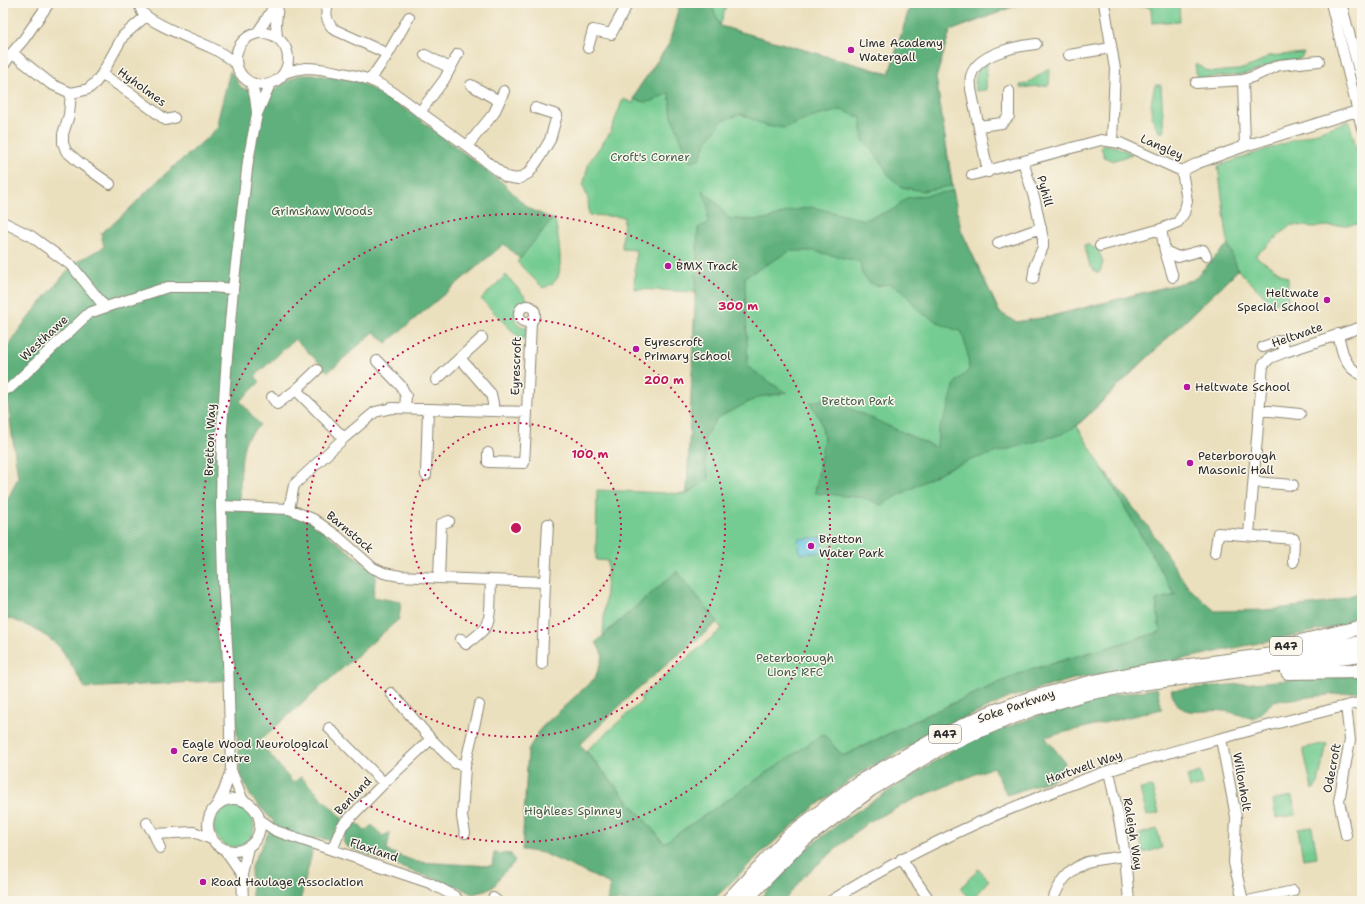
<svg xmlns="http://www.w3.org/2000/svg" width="1365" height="904" font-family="'Shantell Sans',sans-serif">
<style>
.green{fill:#74cc92;stroke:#507c5e}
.forest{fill:#5fb07c;stroke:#456e54}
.water{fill:#62c3e0;stroke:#467786}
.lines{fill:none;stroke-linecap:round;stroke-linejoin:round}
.minor-casing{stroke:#8b8674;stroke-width:12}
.highway-casing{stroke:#8b8674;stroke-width:16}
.minor{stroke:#fff;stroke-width:10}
.highway{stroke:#fff;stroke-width:14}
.ring{fill:none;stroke:#c2185b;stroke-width:2;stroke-dasharray:2 4}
.poi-dot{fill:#b5179e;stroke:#fbf7ec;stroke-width:1.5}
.labels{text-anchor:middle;stroke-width:3;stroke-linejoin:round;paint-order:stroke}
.shield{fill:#fbf7ec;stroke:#696865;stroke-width:1}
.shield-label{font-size:11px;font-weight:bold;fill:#2b2b2b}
.poi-label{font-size:12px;fill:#2b2b2b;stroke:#fbf7ec;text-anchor:start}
.street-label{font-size:12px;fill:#2b2b2b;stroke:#fbf7ec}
.park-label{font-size:12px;fill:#415b4a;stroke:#fbf7ec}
.centre{fill:#c2185b;stroke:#fbf7ec;stroke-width:2}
.ring-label{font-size:12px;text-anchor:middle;font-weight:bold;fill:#c2185b;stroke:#fbf7ec;stroke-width:3;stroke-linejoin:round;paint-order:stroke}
</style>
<rect width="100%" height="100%" fill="#fbf7ec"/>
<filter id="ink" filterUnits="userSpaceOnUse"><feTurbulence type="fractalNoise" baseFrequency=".025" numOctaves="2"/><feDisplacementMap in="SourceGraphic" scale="8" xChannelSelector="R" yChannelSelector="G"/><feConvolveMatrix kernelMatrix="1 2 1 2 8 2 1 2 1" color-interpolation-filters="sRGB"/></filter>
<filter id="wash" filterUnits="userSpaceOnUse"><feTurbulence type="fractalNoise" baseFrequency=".012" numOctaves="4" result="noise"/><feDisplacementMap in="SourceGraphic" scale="16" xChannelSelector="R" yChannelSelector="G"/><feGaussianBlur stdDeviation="0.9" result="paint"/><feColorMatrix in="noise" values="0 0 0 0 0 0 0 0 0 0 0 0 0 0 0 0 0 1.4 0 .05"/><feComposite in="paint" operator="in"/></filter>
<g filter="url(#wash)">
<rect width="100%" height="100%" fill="#ebe0be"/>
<!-- green -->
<path class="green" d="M680,3h47l-7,23 169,48 22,-71 92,8 -53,20 -14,47 18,118 7,34 39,83 16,9 32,-5 145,-37 35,-36 -10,-78 131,-45 13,49v56l-1,-2 -46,3 -24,-2 -36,31 33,22v25h-17l-33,-33 -161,156 26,43 72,126 -19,5 4,32 -137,40 -96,43 -263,128 -78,-92 56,-50 -2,-4 82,-68 -45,-58 -74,64 5,-74 -12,-1 1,-70 90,4 9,-202 -62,-3 2,-39 -14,-1 2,-32 -35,-2 -1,-16 -5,-13 6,-24 21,-29 13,-34 10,4 5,-14 31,-45z
M1114,3h65l1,18 -28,2 -1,-14 -5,-3 -33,2z
M1304,53l-4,6 -25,3 -17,8 -17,5 -44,3 -2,-14 15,8 29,-2 17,-6 12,-8z
M987,60l-1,30 -10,1c-2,-17 0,-18 11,-31z
M1050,68l-1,17 -28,3 -1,-3 6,-1z
M1155,85h6l3,46 -4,2c-12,-18 -10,-28 -5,-48z
M1103,144l14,3 15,7 -19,7 -9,-4 -3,-10z
M552,219l3,1c3,14 8,44 3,57 -3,6 -9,9 -15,11l-26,-26z
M1084,245h6l2,3 5,-1 6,15 -3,10h-4l-6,-6z
M506,275l23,26 -10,2c-9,10 -5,24 9,25l-3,10 -3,3 -41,-42z
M1327,743l-9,40 -4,6h-2l-9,-41z
M1200,772l3,13 -13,3 -3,-12z
M1152,787l7,26 -12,3 -7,-27z
M1292,796l4,19 -20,3 -3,-18z
M214 827a20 20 0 1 1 40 0a20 20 0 1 1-40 0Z
M1312,827l5,30 -14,2 -5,-30z
M1157,829l5,19 -19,5 -4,-19z
M978,869l11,11 -18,20 -11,-11z"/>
<!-- forest -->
<path class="forest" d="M680,3h31l9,23 169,48 22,-71h111l-72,28 -14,47 16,108 -30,5 -20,-4 -13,-11 -9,-16 -17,-20 -2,-22 -20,-8 -31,8 -25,10 -19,-2 -25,-12 -19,7 -15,20 -7,17 -10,4 -18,-45 -3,-24c-13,6 -19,13 -35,6l4,-10 31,-45z
M230,71l10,15 4,3 16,3 13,-2 25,-15h19l41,6 52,31 93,71 25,25 24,11 -32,40 -16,-15 -118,99 -12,-11 -46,40 -33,-33 -40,37 5,6 -20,19 20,24c-5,5 -10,9 -13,14 -7,10 -8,58 -6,71l45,3 26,9 64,51 -3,24 28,5 -2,17 -140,122 34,42 8,-6 42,42 -13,21 -16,-2 -3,19 -11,44h-48l-1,-34 23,-45 -23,-25 -11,-24 -7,-93 -148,8c-8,-13 -15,-26 -23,-38 -10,-13 -42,-30 -59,-33v-107l15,-33 -15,-107v-15l15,-24 20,-25 36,-43 30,-16 -3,-14c24,-17 42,-39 63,-58 19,-17 38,-31 55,-49l-1,-7z
M702,190l15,13 11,15 20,2 21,-1 20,-8 23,-4 52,13 30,-11 12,-11 47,-7 8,39 38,82 17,10 32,-5 145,-37 35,-36 10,26 -162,156 -14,8 -85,24 -28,10 -68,37 -16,-7 -50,-5 9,-55 -4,-19 -10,-16 17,-5 110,50 1,-17 10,-22 7,-26 14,-13 -1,-14 -6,-24 -19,-7 -23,-13 -18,-22 -13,-6 -12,2 -7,-3 -8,-9 -2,-12 -46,-11h-24l-45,26 3,90 38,26 -27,4 -42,21 -12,19v25l4,17 -22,15 11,-266 10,-5v-19z
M1103,469l44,56 41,62 27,24 50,-1 62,-7 35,-11v29l-193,41 -95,17 -63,18 -67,31 -84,45 -47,35 -53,46 -48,47h-105l3,-17 -67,-31 -21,-3 6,-100 13,-22 54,-50 8,-22 -7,-14 81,-71 41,51 -83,69 -55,54 84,98 159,-109 20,22 84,-41 96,-43 137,-40 -4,-32 19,-5z
M1362,675v16l-88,10 -20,18c-9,-2 -20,-7 -30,-8 -24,-3 -44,11 -53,-21l164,-14z
M1157,688l5,21 -117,28 20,25 -8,16 -50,17 -14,-28 -76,31 -49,24 -65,55 -19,24h-26l38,-44 46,-36 120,-77 83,-31 52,-15z
M353,820l12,11 7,-6 11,11 7,-4 -3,19 30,11 75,4 2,-13 17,1 4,8 -13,12 -8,12 -14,6 -8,2 -13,-7 -56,-19 -57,-22 -3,-5 3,-12z"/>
<!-- water -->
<path class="water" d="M822,537l1,15 -23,2 -2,-15z"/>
</g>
<g filter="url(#ink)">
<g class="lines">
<defs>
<path id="minor" d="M139,3c1,3 2,6 3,9 9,12 56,29 72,37 8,4 16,10 23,16
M328,3c-3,11 -2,17 5,26l55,25 -18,26
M1104,3l11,66 -3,72
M1331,3l31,125
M1341,3l21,79
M236 59a26 26 0 1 1 52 0a26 26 0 1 1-52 0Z
M257,33l7,-10 12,-20
M277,37l-1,-13 2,-21
M588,48l5,-18 18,4 17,-31
M12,53l39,31 20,9 10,-2 7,-2 7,-6 7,-9 21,-38 23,-20
M388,54l21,-37
M425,55l25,13
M1069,55l42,-7
M3,66l9,-13 12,-14 25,-36
M285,73c7,-3 14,-4 21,-5 15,0 50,7 64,12 18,7 34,20 50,32l24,-32 14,-26
M102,74l31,21 33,25 8,-2
M1243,80l2,66
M251,83l4,14 2,15
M1196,83l47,-3 12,-4 24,-11 40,-4
M471,85l28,16
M71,93l-2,22 -6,19v9l3,8 14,12 30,21
M420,112l47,34 27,-33 10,-22
M979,126l23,-3 7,-7v-25
M467,146l39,31 12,2 11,-6 9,-13 12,-20 7,-25 -22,-7
M1023,161l12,40 8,38v8l-8,18 -2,14
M988,172l-17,-83c0,-4 -1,-9 0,-13 6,-22 45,-30 65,-32
M972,175l129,-35 19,3 62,28 16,-8 47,-17 112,-35
M3,222l28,14 41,30 33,41
M1161,229l4,22 8,26
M998,243l43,-15
M1100,246l61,-17 17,-7 6,-9 3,-12 -5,-30
M1165,251l13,6 25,-7 3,6
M519 314a8 8 0 1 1 16 0a8 8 0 1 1-16 0Z
M1338,334c4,18 6,33 24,41
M1263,347l19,-7 3,12
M460,358l22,-20
M377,361l24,25 5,10 -1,11
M436,380l24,-22 31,36 2,9v8
M3,390l7,-2 79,-75 20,-7 59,-19h44l21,2
M296,390l21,-20
M272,397l5,7 19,-14 48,48
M428,409l99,3 4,-90
M1259,410l41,4
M488,453v9l36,1 3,-51
M1254,482l39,3
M221,506l68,3 24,10 24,17 36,32 11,5 16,3 39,2 2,-54 8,-3
M289,509l5,-24 50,-47 31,-26 17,-4 36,1 -2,66
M1249,535l14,-170 7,-7 15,-6 77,-25
M1215,553l3,-20 76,6 -1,23
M439,578l52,2c-1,12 1,34 -4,45 -5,8 -14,14 -21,19l-5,-5
M491,580l54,2 -3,82
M545,582l3,-58
M391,693l40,46
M1346,706l4,34 -11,61 7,34
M329,728l55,55
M1221,739l13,67 2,11 -2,46 9,38
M465,766l14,-61
M1109,771l11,53 5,32 4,45
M208 825a26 26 0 1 1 52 0a26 26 0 1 1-52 0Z
M243,801l-12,-31 -3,-109 -5,-82 -2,-73 1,-78 5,-71 6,-68 15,-128 9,-47 13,-30
M217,805l7,-14 7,-21
M259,819l17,12 154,52 24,13 5,5
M147,823l7,11 6,14
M154,834l40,-2 17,7
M224,849l18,26
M332,850l10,-24 42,-43 47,-44 24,24 10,3 -3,51 3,16
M901,859l29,42
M493,898l4,3
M243,901l-1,-26 6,-28
M831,901c53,-34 109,-62 167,-87 36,-15 72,-30 110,-43 49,-16 101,-29 151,-43 35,-9 69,-18 103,-26
M1053,901c4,-16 17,-33 34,-39 12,-3 26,-4 38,-6
M1248,901l45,-10"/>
<path id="highway" d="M1292,644l70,-17
M1288,672l74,-1
M728,901l61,-65 69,-53 78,-44 54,-26 39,-14 65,-17 43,-9 225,-30
M744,901l58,-60 69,-52 72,-43 54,-23 38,-15 52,-15 47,-9 228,-30"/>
</defs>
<!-- minor casing -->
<use href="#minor" class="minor-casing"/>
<!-- highway casing -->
<use href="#highway" class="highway-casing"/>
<!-- minor -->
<use href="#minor" class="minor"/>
<!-- highway -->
<use href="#highway" class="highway"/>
</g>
</g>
<!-- distance rings -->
<g class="ring">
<circle cx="516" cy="528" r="105"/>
<circle cx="516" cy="528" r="209"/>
<circle cx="516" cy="528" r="314"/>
</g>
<!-- markers -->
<g class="poi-dot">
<circle cx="851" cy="50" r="4"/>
<circle cx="668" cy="266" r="4"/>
<circle cx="1327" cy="300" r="4"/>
<circle cx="636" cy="349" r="4"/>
<circle cx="1187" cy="387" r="4"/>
<circle cx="1190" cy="463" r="4"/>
<circle cx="811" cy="546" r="4"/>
<circle cx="174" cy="751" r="4"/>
<circle cx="203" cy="882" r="4"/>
</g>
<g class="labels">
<!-- shield labels -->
<g class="shield">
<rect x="1270" y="637" width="32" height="18" rx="3"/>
<rect x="929" y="725" width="32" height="18" rx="3"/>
</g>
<g class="shield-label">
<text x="1286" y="650">A47</text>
<text x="945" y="738">A47</text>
</g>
<!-- poi labels -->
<g class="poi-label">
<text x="859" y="47">Lime Academy<tspan x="859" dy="14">Watergall</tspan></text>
<text x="676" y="270">BMX Track</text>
<text x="1319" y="297" text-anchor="end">Heltwate<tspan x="1319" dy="14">Special School</tspan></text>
<text x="644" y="346">Eyrescroft<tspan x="644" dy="14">Primary School</tspan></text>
<text x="1195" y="391">Heltwate School</text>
<text x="1198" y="460">Peterborough<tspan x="1198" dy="14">Masonic Hall</tspan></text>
<text x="819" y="543">Bretton<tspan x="819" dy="14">Water Park</tspan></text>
<text x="182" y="748">Eagle Wood Neurological<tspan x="182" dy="14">Care Centre</tspan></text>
<text x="211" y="886">Road Haulage Association</text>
</g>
<!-- street labels -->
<g class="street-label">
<text transform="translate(142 87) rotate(36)" y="4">Hyholmes</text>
<text transform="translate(1162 147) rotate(24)" y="4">Langley</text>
<text transform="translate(1045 191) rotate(75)" y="4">Pyhill</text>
<text transform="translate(1297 335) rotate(-19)" y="4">Heltwate</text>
<text transform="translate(44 338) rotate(-43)" y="4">Westhawe</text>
<text transform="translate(516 366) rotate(-88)" y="4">Eyrescroft</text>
<text transform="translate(210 440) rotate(-88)" y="4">Bretton Way</text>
<text transform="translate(350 532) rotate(40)" y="4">Barnstock</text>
<text transform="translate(1016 706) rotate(-19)" y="4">Soke Parkway</text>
<text transform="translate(1084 767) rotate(-19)" y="4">Hartwell Way</text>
<text transform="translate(1332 768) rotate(-79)" y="4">Odecroft</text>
<text transform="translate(1242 782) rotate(80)" y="4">Willonholt</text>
<text transform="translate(353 796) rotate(-46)" y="4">Benland</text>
<text transform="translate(1133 834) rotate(81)" y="4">Raleigh Way</text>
<text transform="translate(374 850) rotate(19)" y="4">Flaxland</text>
</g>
<!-- park labels -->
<g class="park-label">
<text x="650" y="161">Croft's Corner</text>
<text x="322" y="215">Grimshaw Woods</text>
<text x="858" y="405">Bretton Park</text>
<text x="795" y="662">Peterborough<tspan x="795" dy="14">Lions RFC</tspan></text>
<text x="573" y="815">Highlees Spinney</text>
</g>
</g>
<circle cx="516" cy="528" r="6" class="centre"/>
<g class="ring-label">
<text x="738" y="310">300 m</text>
<text x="664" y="384">200 m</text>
<text x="590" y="458">100 m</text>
</g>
<!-- margin -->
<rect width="1365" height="904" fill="none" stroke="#fbf7ec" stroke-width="16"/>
</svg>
